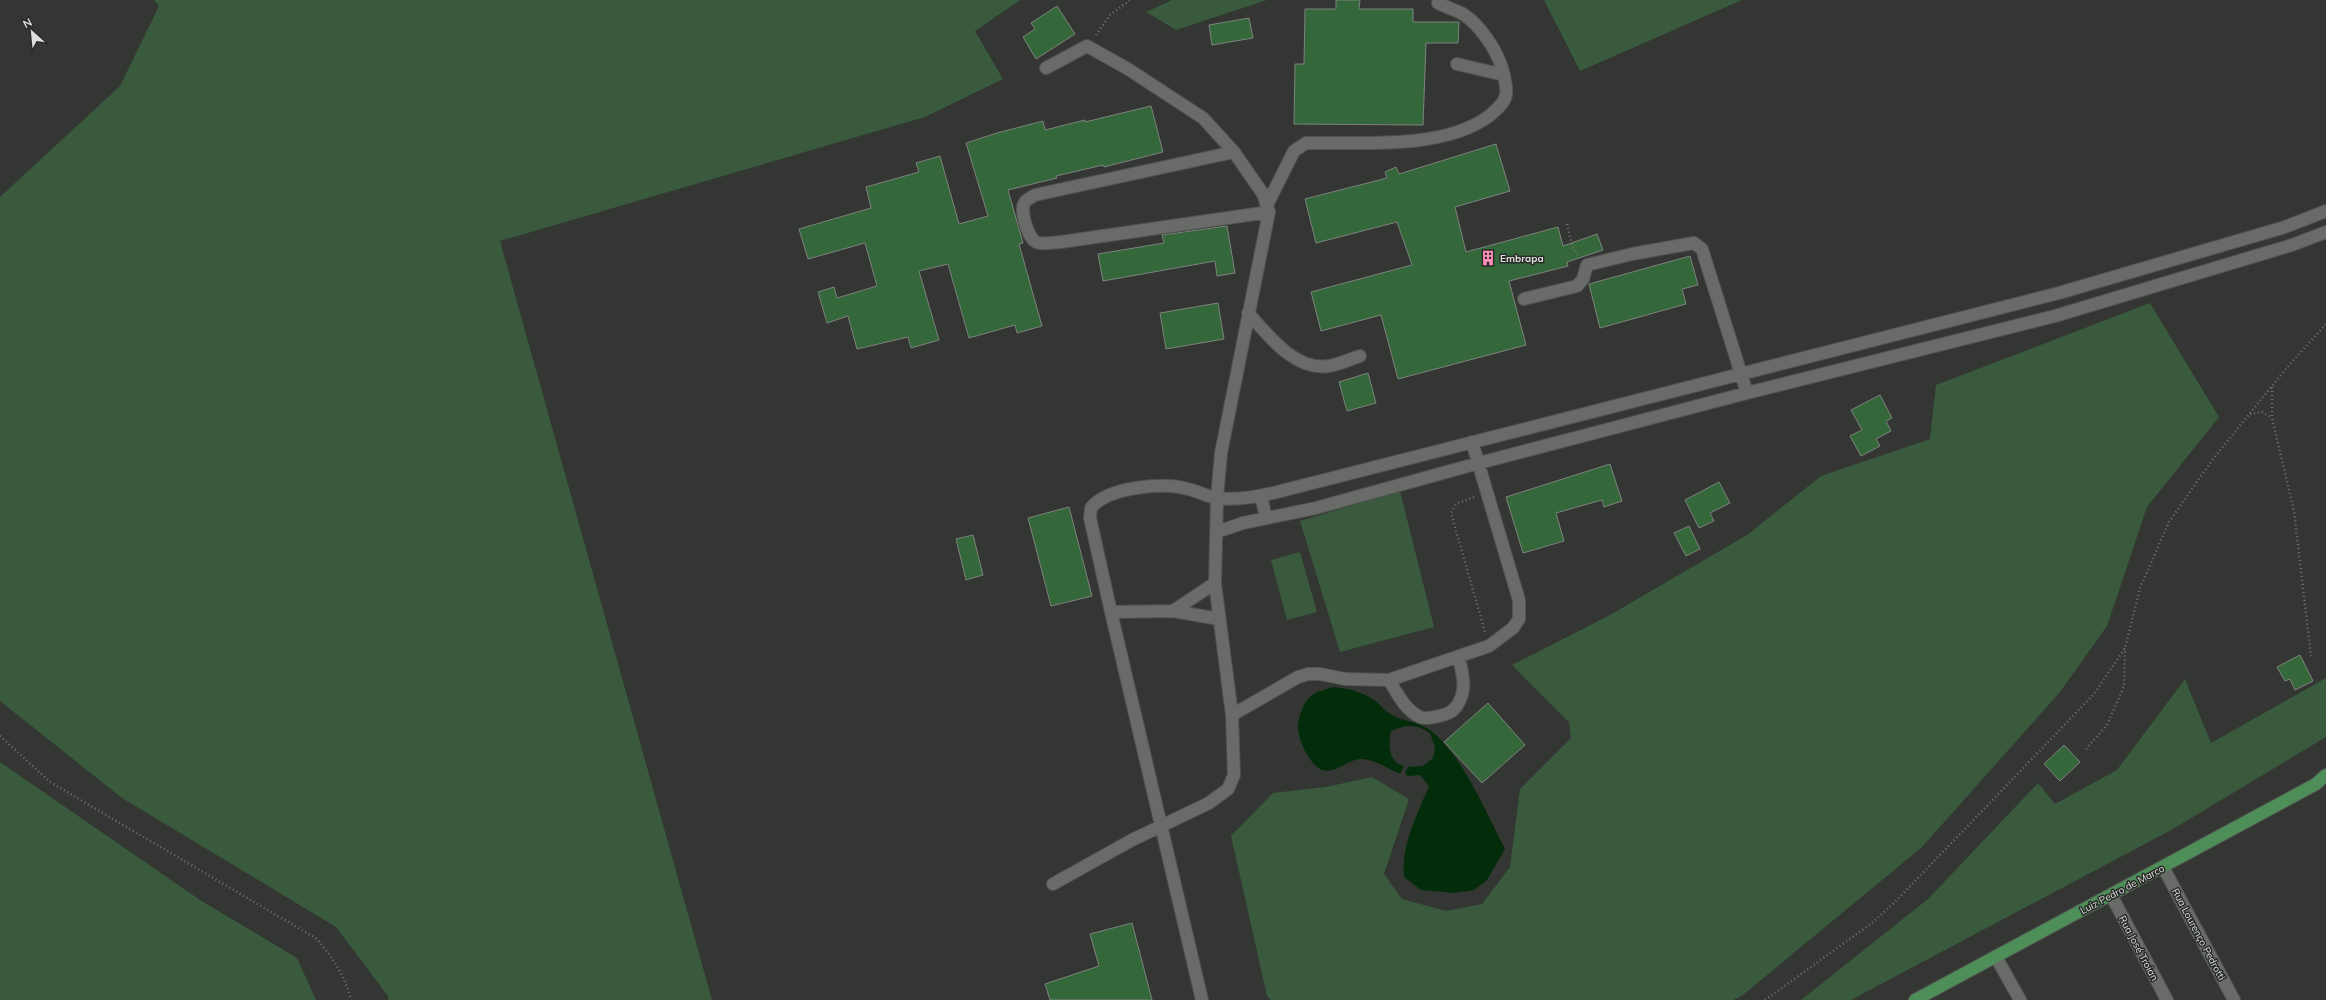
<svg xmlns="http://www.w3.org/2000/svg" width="2326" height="1000" font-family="Mulish,sans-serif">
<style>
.green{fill:#395a3c}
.water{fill:#032c0b}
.building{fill:#34673a;stroke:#7f827f}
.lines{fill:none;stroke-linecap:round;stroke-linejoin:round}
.minor-casing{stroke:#515351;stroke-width:14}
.major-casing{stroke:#515351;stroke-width:14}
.path{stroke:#707370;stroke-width:2.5;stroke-dasharray:1 3;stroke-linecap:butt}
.minor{stroke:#686b68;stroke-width:12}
.major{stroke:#4e8e59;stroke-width:12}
.labels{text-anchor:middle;stroke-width:3;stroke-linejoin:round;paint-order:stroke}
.poi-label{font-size:10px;font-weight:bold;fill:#dddfdd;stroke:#292c29;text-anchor:start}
.street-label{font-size:10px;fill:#dddfdd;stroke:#292c29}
</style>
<rect width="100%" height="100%" fill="#333633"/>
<!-- green -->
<path class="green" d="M154,0h866l-45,31 28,48 -78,38 -425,124 212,759h-324v-4l-52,-69 -214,-129 -122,-97v-504l120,-111 39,-80z
M1172,0h95l-91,30 -30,-18z
M1544,0h198l-162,71z
M2150,303l69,114 -72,90 -40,119 -47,66 -138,155 -179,148 -10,5h-462l-4,-4 -36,-160 42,-43 53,-6 46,-10 37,22 -25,75 18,25 44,12 36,-7 28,-37 10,-78 51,-51 -2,-16 -57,-57 98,-50 137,-80 74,-59 109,-37 6,-54z
M1400,491l34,136 -94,25 -40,-131z
M1300,552l17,60 -30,8 -16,-60z
M2326,678v59l-153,92 -322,171h-50l127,-101 110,-116 17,21 62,-34 68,-91 26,64z
M0,762l200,138 97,58 19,42h-316z"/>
<!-- water -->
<path class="water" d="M1333,687c16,1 33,6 45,16 4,4 7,8 12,11 13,8 29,7 41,17 31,23 56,84 74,118l-18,31 -13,10 -20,3 -33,-3 -17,-13c-3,-32 13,-62 25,-91l-9,-11 -12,1 -3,-3 3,-6 15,-1 10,-8 2,-11 -5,-14c-14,-9 -23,-9 -39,-2 -3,13 -3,31 13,35l-4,8c-12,-5 -27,-16 -40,-15 -13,1 -24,15 -38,11 -12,-4 -25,-32 -24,-44 1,-10 4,-20 11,-28 6,-7 16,-8 24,-11z"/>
<!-- building -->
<path class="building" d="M1336,0h24l-1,9h54v13h46l-1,21h-32l-3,82 -129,-1 1,-60h9l1,-55h31z
M1057,6l18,28 -39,25 -13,-22 12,-8 -4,-6z
M1249,18l4,20 -41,7 -3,-20z
M1151,106l12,46 -59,15 -1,-2 -47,11 1,2 -49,12 15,53 -4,1 23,82 -25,7 -2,-8 -46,13 -21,-74 -29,7 20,69 -28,8 -3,-11 -51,12 -9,-33 -21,7 -9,-31 16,-5 3,11 40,-12 -12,-43 -57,16 -9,-30 72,-21 -5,-21 53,-15 -3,-9 24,-7 19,68 29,-8 -22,-73 31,-10 46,-12 2,9 40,-10v2z
M1496,144l14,47 -55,16 11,45 92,-25 5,19 34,-12 6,16 -36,12 1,4 -59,15 17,64 -128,34 -17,-64 -60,16 -10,-39 101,-27 -15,-43 -81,21 -11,-44 82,-21 -2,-6 11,-5 3,7z
M1227,226l8,47 -18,3 -2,-15 -112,20 -5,-27 66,-11 -2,-8z
M1690,256l8,29 -16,4 4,15 -86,24 -11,-44z
M1218,303l6,36 -58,10 -6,-36z
M1368,373l8,30 -29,8 -8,-29z
M1880,395l12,23 -6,3 5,10 -15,8 4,7 -19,10 -11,-20 12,-6 -11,-20z
M1610,464l12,37 -18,6 -2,-7 -46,13 8,28 -41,12 -17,-56z
M1719,482l11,21 -20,10 4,8 -15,7 -14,-28z
M1069,507l23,89 -41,10 -23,-88z
M1689,526l11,23 -14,7 -12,-23z
M973,535l10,40 -17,5 -10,-41z
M2300,655l13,26 -18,9 -5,-11 -5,2 -8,-14z
M1488,703l37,42 -43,38 -38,-41z
M2064,745l16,17 -20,19 -16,-17z
M1132,923l20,77h-102l-5,-16 54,-18 -9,-32z"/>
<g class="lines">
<defs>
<path id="minor" d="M1457,64l47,11
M1046,68l41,-22 41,23 75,49 31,34 29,42 6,18 -48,241 -4,45 -2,85 17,132 2,60 -6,14 -19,14 -77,37 -79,44
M1234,152l-199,43c-3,2 -8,4 -10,7 -6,8 3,36 11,40 7,3 18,0 25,0l208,-30
M1268,203l26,-52 12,-8c55,-1 138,7 183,-27 7,-6 15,-12 17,-21 1,-8 -2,-20 -4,-27 -6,-19 -22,-43 -39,-54 -8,-4 -17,-7 -25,-11
M1524,299l53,-13 6,-7 4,-14 45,-11 62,-11 8,6 45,144
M1248,313c20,22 47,58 80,53 10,-1 22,-7 32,-10
M1261,496l5,22
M1217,532l26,-9 73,-15 163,-45 268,-70 308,-77 237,-71 34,-13
M1215,583l-42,28 -62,1 -21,-94 1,-10c16,-21 72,-26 97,-19 10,2 19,8 29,9 20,3 44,-2 64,-7l778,-198 226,-66 41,-16
M1173,611l46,8
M1111,612l91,388
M1389,680c8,13 16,30 31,37 7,3 26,-2 32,-6 6,-5 10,-14 11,-21 2,-11 -3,-24 -4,-34
M1232,715l66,-38 10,-3h12l25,5 44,1 100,-34 24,-18 6,-9v-19l-47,-158
M2163,867l71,133
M2111,895l56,105
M1996,957l24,43"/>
<path id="major" d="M1915,1000l401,-216 10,-9"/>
</defs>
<!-- minor casing -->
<use href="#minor" class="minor-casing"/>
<!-- major casing -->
<use href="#major" class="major-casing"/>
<!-- path -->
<path class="path" d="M1096,35l14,-20 20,-15
M1567,224l6,25 5,6
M2272,387v31l22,93 17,145
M2250,414l12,-2 10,6
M1474,497l-18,7 -5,9 34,119
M0,736l50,46 267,157c16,19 28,37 34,61
M2086,749l21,-24 17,-39 1,-38
M1765,1000l107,-77 23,-21 199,-208 31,-46 15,-60 29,-66 44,-63 72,-89 41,-46"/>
<!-- minor -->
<use href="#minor" class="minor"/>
<!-- major -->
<use href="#major" class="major"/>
</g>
<!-- icons -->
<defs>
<symbol id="building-bare" viewBox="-9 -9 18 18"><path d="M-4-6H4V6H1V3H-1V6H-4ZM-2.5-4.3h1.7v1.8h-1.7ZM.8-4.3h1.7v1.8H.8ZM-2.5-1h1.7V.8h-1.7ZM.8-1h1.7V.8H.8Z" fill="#ff8eb9" stroke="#292c29" stroke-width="2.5" paint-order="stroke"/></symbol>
</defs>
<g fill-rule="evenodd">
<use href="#building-bare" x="1477" y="247" width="22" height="22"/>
</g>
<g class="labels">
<!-- poi labels -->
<g class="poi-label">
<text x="1500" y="262">Embrapa</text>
</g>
<!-- street labels -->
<g class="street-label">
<text transform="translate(2122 889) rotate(-28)" y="4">Luiz Pedro de Marco</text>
<text transform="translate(2199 934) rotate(62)" y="4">Rua Lourenço Pedrotti</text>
<text transform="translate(2139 948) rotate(62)" y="4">Rua José Troian</text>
</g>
</g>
<!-- north arrow -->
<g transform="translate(32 32) rotate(333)" stroke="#292c29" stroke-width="3" paint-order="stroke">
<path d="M0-3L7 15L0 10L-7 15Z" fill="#dddfdd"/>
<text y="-6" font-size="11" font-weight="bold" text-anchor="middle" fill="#dddfdd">N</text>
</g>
</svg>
